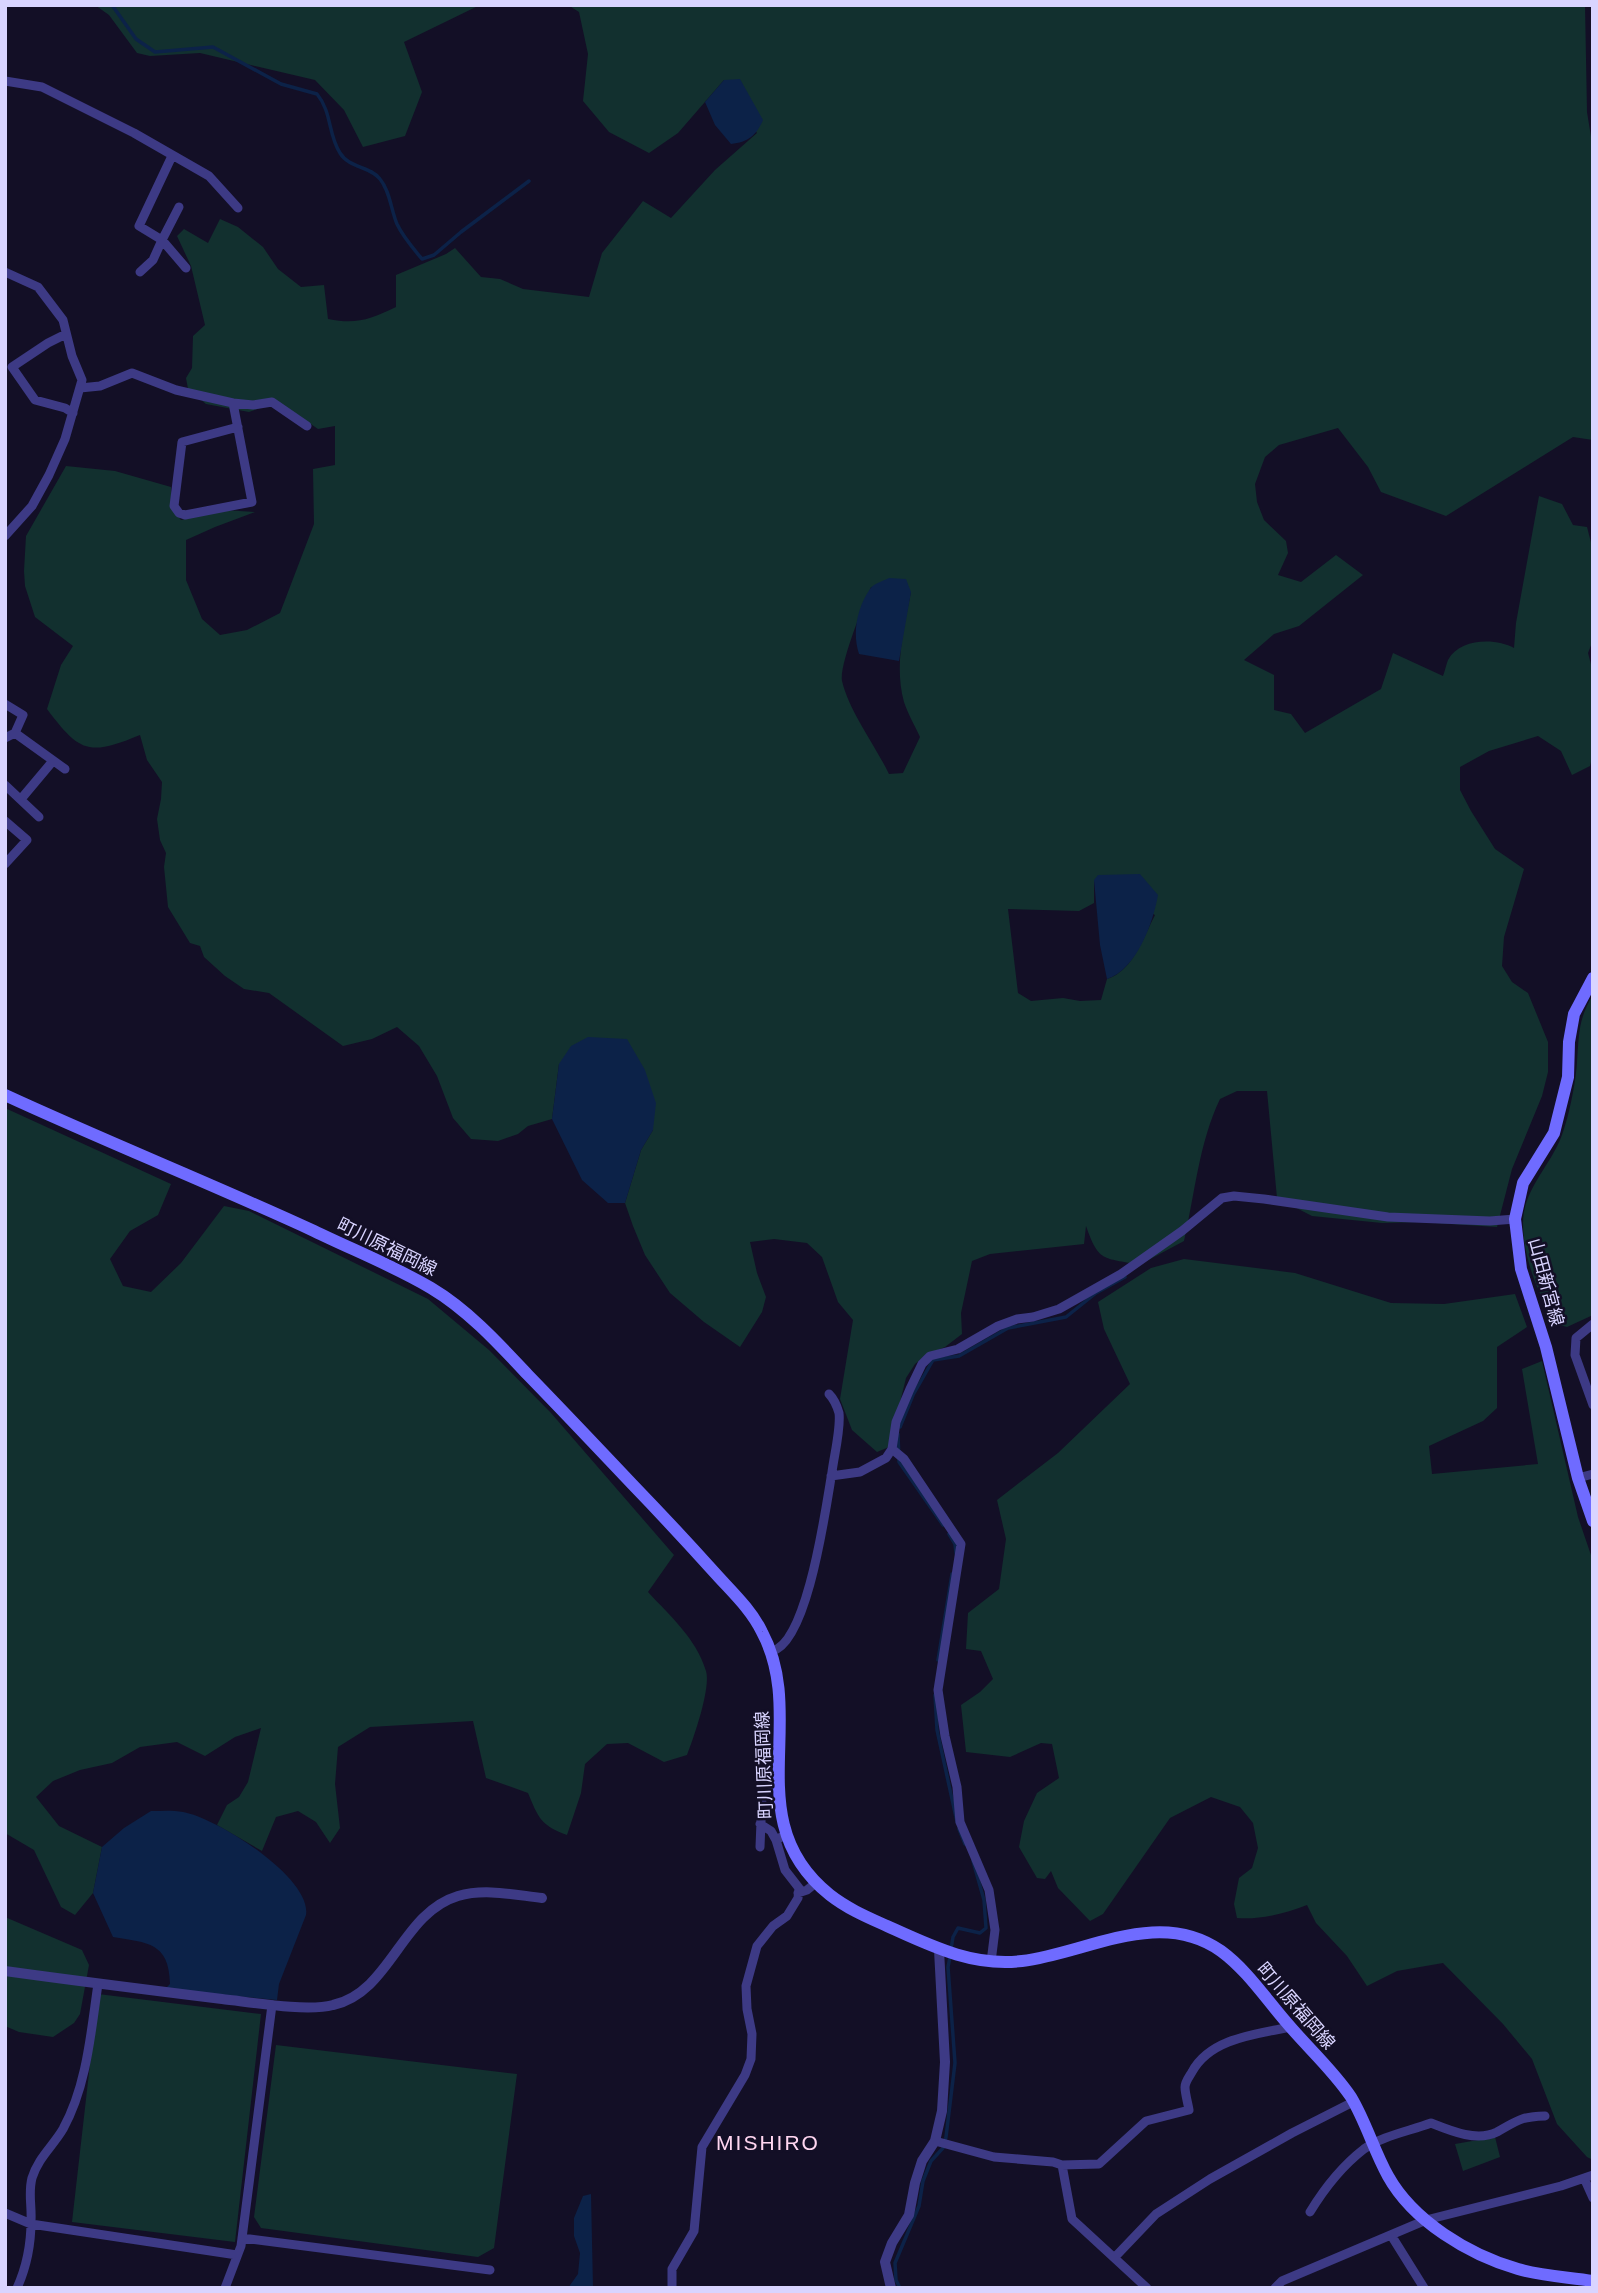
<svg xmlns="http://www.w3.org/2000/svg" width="1598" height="2293" font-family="Arial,'Noto Sans JP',sans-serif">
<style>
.green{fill:#12302f;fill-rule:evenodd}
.water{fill:#0c2248}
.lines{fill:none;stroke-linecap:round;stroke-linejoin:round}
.stream{stroke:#0c2248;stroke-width:3.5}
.minor{stroke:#3d3a85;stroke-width:9}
.tertiary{stroke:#3d3a85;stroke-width:10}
.secondary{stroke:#6f6bff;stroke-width:12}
.labels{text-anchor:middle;stroke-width:5;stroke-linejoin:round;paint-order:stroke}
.street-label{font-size:18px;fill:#d9d4ff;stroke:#130f26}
.quarter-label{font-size:21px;letter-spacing:2px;fill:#ffd6f0;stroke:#130f26}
</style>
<rect width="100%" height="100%" fill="#130f26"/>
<!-- green -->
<path class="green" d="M95,5h385l-76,37 18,50 -17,44 -42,11 -19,-37 -29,-30 -115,-27 -50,3 -13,-3 -28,-38z
M568,5h1017l2,107 6,37v291l-20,-3 -127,79 -65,-24 -13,-25 -30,-39 -59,17 -14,12 -10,27 2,18 7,18 22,21 2,12 -10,22 23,7 35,-27 27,20 -64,51 -25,8 -30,26 30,15v35l17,4 14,19 76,-44 12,-36 50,23c2,-5 3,-11 5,-16 12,-22 48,-22 66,-12l2,-25 23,-127 23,8 11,21 14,2 6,23v90l-5,13 5,19v82l-3,12 -18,9 -11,-24 -23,-15 -49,15 -29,16v23l11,21 24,38 29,20 -20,68 -2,29 10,16 16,11 20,49v30l-6,24 -30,73 -15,58 -77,-5 -38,1 -70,-7 -35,-18 -10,-107h-30l-17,8c-21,44 -25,94 -36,142l-45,24c-36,-8 -40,-2 -53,-39l-2,18 -94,10 -18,7 -11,52 1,21 -17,13 -19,8 -11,9 -9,14 -17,69 -12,5 -25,-22 -12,-31 13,-79 -15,-18 -16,-45 -15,-14 -33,-4 -24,3 7,31 9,24 -4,15 -22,35 -36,-25 -34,-29 -25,-38 -12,-29 -8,-23 16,-53 12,-20 -94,-66 -7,55 -24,7 -10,8 -20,7 -27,-2 -18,-21 -16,-42 -18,-30 -22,-19 -25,12 -29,7 -74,-53 -25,-4 -19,-13 -21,-19 -4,-11 -10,-3 -22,-36 -4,-40 2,-14 -6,-13 -3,-21 4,-20 1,-17 -15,-22 -7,-25c-51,21 -60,18 -93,-26l14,-44 12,-19 -38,-29 -10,-31 -1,-15 2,-35 40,-70 49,5 56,16 1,22 9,11 43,-10 31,2 -40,15 -29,13v40l16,39 18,16 27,-5 33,-17 34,-89 -1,-55 22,-4v-39l-17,3 -23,-16 -27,-8 -19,7 -43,-8 -18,-15 -2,-11 6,-10 1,-32 12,-11 -14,-59 -14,-30 7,-7 24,14 12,-24 18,8 25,20 15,22 23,18 23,-2 4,34c29,6 42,0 68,-12v-32l50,-21 9,-6 26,29 19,2 23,10 66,8 13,-44 41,-52 28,17 44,-48 42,-37 -33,-53 -46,53 -29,20 -40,-21 -26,-31 5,-47 -9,-42zM871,587l40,5c-7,36 -17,74 -7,110 4,12 11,24 16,35l-17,36 -14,1c-14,-29 -40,-63 -47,-93 -3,-16 22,-77 29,-94zM1094,881l61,34c-12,23 -22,56 -48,64l-6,21 -21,1 -17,-3 -32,3 -13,-8 -10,-84 71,2 15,-8z
M1593,995v320l-26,12 -11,-3c-18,-30 -33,-66 -33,-101 0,-32 25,-55 37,-83 8,-18 16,-58 17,-78 2,-27 1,-43 16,-67z
M5,1108l166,76 -13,31 -28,16 -20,28 13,27 28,6 30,-29 43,-57 25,5 179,88 61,51 62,63 123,142 -26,37c22,24 48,46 58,79 5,17 -12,66 -19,84l-23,7 -36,-19 -21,1 -22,20 -4,29 -14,42c-26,-9 -29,-18 -39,-42l-42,-15 -13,-57 -103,6 -32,20 -3,37 5,44 -10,15 -14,-21 -18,-11 -22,6 -14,34 -45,-26 10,-20 12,-8 9,-15 13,-54 -26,9 -30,19 -28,-14 -37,5 -28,16 -32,7 -27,11 -17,16 23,29 43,21 -9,46 -18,22 -14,-8 -27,-57 -29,-17z
M1184,1259l111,14 96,30 53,1 71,-10 12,33 -30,20v61l-14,13 -54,25 3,28 106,-10 -16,-95 20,-8 36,156 15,44v599l-6,-3 -30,-33 -25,-65 -29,-35 -60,-61 -46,8 -30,15 -20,-30 -31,-33 -9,-18c-21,8 -46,15 -70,13l-3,-14 5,-26 13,-10 6,-20 -5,-25 -13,-16 -29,-10 -41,21 -67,96 -13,7 -32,-33 -7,-17 -6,8 -8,-1 -18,-31 5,-26 13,-28 22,-15 -7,-34 -11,-1 -31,14 -44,-5 -5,-47 19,-13 13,-13 -12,-28 -15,-2 2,-36 31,-24 7,-50 -9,-39 61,-47 72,-69 -26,-55 -6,-27 53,-34z
M5,1917l77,33 7,15 -9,49 -6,9 -21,14 -34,-5 -14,-6z
M98,1994l163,20 -26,228 -163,-20z
M276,2045l241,29 -23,174 -16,9 -217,-29 -7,-11z
M1495,2137l5,20 -37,14 -8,-27z"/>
<!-- water -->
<path class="water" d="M740,79l23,41c-7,16 -15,22 -32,24l-16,-19 -10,-23 19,-22z
M889,578l17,1 5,13 -12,69 -40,-7c-7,-21 -2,-46 11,-65 3,-5 13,-8 19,-11z
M1140,874l18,21c-5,28 -21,74 -51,84l-7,-34 -6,-65 4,-5z
M588,1037l39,2 18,31 11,33 -3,27 -12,20 -16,53h-17l-26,-23 -30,-61 7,-55 12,-18z
M151,1811c10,0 22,-1 32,1 34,6 129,66 123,103l-27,69 -2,16 -112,-11 5,-5c-1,-42 -22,-41 -57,-47l-20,-44 9,-46 22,-19z
M591,2194l2,94h-25l10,-14 2,-21 -6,-17v-18l9,-22z"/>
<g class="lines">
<!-- stream -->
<path class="stream" d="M112,5l24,34 19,13 58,-5 68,37 36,10c15,18 11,41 23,59 9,15 30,13 40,26 10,12 11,31 17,45 6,13 16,24 25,35l12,-4 27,-23 68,-51
M900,1427l13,-32 20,-35 26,-4 49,-28 58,-11 30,-24 29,-16
M898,1434l1,28 44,63
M949,1534l6,10 1,9
M938,1660l14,-86
M935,1695l2,35 20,92
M959,1829l6,15
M951,1949l2,-12 5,-9 22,5 6,-5 -2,-28 -11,-39
M900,2288l-4,-8 -1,-17 24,-57 4,-25 8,-20 12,-13 3,-11 9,-74 -7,-96 2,-10"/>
<!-- minor -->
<path class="minor" d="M5,81l37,6 92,46 75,43 29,32
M172,156l-33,70 23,14 17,-33
M5,272l33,15 25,33 9,36 10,24 -17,59 -16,36 -17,31 -27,30
M140,272l13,-12 9,-20 24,28
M66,334l-18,9 -36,24 23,33 30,8 8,5
M80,388l20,-2 32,-13 44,17 57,13 19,99 -67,13 -6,-2 -5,-7 8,-64 56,-15
M233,403l20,2 19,-3 35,24
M5,704l18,11 -8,18 -10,5
M15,733l50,36
M5,785l34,32
M21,799l31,-37
M5,821l22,19 -22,24
M1593,1324l-17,14 -1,17 18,50
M892,1449l12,10 57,85 -23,146 7,46 12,51 3,35 29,68 6,40 -4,32
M831,1476l29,-4 26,-14 6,-9 4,-27 14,-33 12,-25 8,-8 28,-7 40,-23 19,-7 16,-2 26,-8 62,-35 61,-43 40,-33 12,-2 30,3 124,18 102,4 25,-2
M1578,1478l15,-4
M772,1651c36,-8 54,-145 60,-179 2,-16 9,-44 7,-59 -2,-7 -6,-15 -10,-19
M760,1824l11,7 5,9
M760,1847l2,-50 5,-9h13
M798,1893l9,-3 10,-8
M935,2141l59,16 59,5 9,3 37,-1 47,-43 43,-11c-1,-7 -4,-16 -4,-23 0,-5 4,-10 7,-15 18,-34 65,-38 99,-45
M1062,2165l10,54 75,69
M1584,2178l9,20
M1310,2212c14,-23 32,-46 54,-63 18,-13 46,-18 67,-26 20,8 46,19 66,9 22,-12 22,-15 48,-16
M5,2213l26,11 206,31
M1391,2235l33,53
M242,2238l248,32
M1115,2257l41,-43 54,-35 82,-46 61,-31
M17,2288c10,-22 14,-43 14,-67 1,-15 -3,-28 1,-43 6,-20 21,-32 31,-49 24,-43 28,-98 35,-145
M225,2288l16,-42 31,-241
M672,2288v-19l22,-38 8,-84 43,-72 6,-16 1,-25 -5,-25 -1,-23 11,-40 16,-20 14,-10 11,-18 1,-10 -14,-18 -9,-30 9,-5
M1275,2288l7,-7 144,-61 135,-34 32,-11"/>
<!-- tertiary -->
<path class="tertiary" d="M5,1971c72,10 144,19 217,28 28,3 84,13 111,6 58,-13 68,-92 125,-109 27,-8 57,-1 84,2
M891,2288l-6,-26 7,-19 17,-28 6,-32 7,-22 13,-20 7,-30 3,-49 -6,-112"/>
<!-- secondary -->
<path class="secondary" d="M1593,978l-19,36 -5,28 -1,35 -14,56 -31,50 -8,36 6,50 25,78 32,131 15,43
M5,1095c102,47 207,89 309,136 39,19 80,35 117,57 37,22 68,56 97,87 35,36 70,73 105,110 28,29 55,58 82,88 16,18 36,36 47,59 47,87 -25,189 68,263 18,14 37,22 57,31 44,20 86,41 135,35 65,-8 137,-54 199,-10 26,19 45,48 66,72 21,25 46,47 64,74 15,25 23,54 37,79 25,45 81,79 130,93 24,7 50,8 75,12"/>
</g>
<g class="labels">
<!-- street labels -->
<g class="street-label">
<text transform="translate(387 1247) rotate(26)" y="6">町川原福岡線</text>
<text transform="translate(1546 1282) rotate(75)" y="6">山田新宮線</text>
<text transform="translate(764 1765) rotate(-92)" y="6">町川原福岡線</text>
<text transform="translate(1296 2006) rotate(49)" y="6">町川原福岡線</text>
</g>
<!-- quarter labels -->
<g class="quarter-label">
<text x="768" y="2150">MISHIRO</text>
</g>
</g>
<!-- border -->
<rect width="1598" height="2293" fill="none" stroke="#d9d4ff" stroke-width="14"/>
</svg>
